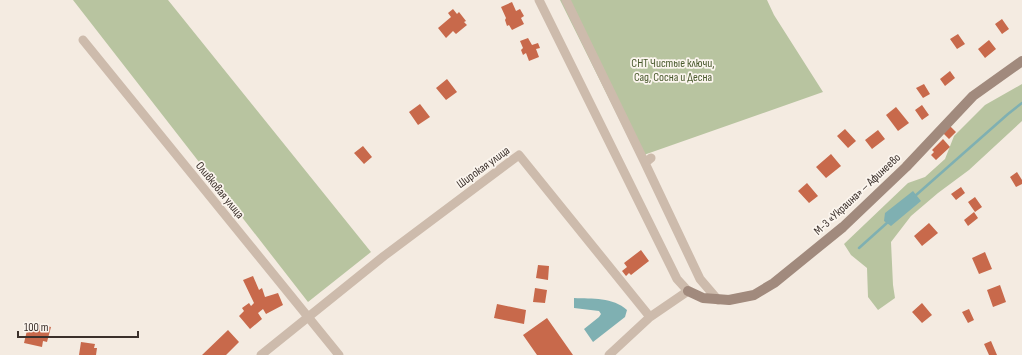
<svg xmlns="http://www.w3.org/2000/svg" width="1022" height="355" viewBox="0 0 1022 355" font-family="'Sofia Sans Condensed',sans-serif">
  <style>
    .green { fill: #b8c4a0 }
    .water { fill: #7fb0b2 }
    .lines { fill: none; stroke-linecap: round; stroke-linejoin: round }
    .stream { stroke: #7fb0b2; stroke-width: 2.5 }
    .building { fill: #c8694b }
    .street { stroke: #cdbbac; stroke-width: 9 }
    .secondary { stroke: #a18a7d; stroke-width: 10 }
    .labels { text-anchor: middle; stroke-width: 3.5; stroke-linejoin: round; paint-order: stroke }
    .park-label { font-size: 12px; fill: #4a5a2e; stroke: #fbf5ee }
    .street-label { font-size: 12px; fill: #3b302b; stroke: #fbf5ee }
  </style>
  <rect width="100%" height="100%" fill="#f4ebe1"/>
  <path class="green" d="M 73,0 L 168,0 L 371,252 L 308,302 Z
    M 560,0 L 767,0 L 774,15 L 823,92 L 638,157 Z
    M 1022,84 L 1022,121 L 969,170 L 938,193 L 911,216 L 891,242 L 893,285 L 895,298 L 878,310 L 868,297 L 867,268 L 851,255 L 844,244 L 908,183 L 925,177 L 945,159 L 954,136 L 985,105 Z"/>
  <path class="water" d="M 913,191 L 921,201 L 891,226 L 884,221 L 885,213 Z
    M 574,298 C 592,299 613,297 627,310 L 625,317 L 593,342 L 584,329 L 599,317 L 601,314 L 599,311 L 574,308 Z"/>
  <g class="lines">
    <path class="stream" d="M 915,196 L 1008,114 L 1022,103
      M 859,248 L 888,222"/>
  </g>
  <path class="building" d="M 512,2 L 516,11 L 520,9 L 524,16 L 521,18 L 524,24 L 512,30 L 509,25 L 507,26 L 505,20 L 506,18 L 501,7 Z
    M 453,9 L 457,14 L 459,12 L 466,21 L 464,22 L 467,25 L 456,34 L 453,31 L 446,38 L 438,28 L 451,17 L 448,13 Z
    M 1002,19 L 1009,29 L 1002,34 L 995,24 Z
    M 958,34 L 965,44 L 957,49 L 950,39 Z
    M 528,38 L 532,45 L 538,43 L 540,48 L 536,49 L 539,57 L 529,61 L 526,53 L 523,55 L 521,50 L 523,48 L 520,41 Z
    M 989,40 L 996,49 L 985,58 L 978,49 Z
    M 950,71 L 955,78 L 945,86 L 940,79 Z
    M 447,79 L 457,92 L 446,100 L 436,88 Z
    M 924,84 L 930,94 L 923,98 L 916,88 Z
    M 420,104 L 430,117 L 418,125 L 409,112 Z
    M 922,105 L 929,115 L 922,120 L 915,110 Z
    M 896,107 L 909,123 L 898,131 L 886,115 Z
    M 949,125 L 956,132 L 949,139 L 942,132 Z
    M 845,129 L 856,141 L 848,148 L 837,136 Z
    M 878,130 L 885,139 L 872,149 L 865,140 Z
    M 943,139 L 950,147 L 936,160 L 931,155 L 934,152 L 932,150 Z
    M 363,146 L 372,157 L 364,164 L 354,153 Z
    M 831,154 L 841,166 L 826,178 L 816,167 Z
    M 1017,172 L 1022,180 L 1022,184 L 1016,187 L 1010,177 Z
    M 807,183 L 818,196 L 809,203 L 798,191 Z
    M 961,187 L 965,193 L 956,200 L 951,194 Z
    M 975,197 L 982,207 L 975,212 L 968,202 Z
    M 974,212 L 978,218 L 968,226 L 964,220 Z
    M 929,223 L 938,233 L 922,246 L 914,236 Z
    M 641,250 L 649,261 L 631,275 L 629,273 L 626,276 L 622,271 L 627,267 L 624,263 Z
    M 985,252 L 992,269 L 979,274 L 972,258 Z
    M 538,265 L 549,266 L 548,280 L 536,278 Z
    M 253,276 L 259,290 L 262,288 L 265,297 L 278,293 L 283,305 L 266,314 L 263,309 L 258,313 L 262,319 L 250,329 L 239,316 L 244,311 L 242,308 L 249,303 L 251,306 L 254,303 L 243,280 Z
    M 1000,285 L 1006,302 L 993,307 L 987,290 Z
    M 535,288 L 547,290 L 545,303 L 533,302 Z
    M 922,303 L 932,315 L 922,323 L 912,312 Z
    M 497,304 L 526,310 L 524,324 L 494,318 Z
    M 969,309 L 974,320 L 968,323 L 962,312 Z
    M 547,318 L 573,355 L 537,355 L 523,335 Z
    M 29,322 L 51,327 L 47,342 L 43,341 L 42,347 L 24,343 Z
    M 228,330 L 239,342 L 226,355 L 202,355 Z
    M 991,341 L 997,355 L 989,355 L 984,344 Z
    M 81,342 L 95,344 L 94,348 L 97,348 L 96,355 L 79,355 Z"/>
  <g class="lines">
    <path class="street" d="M 566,0 L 645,163
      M 83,40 L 339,355
      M 651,158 L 645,163 L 700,279 L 718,300
      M 261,355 L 384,256 L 519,155 L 650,317 L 688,291 L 677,279 L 539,0
      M 609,355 L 650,317"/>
    <path class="secondary" d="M 688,291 L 703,298 L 729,300 L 754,295 L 774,283 L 843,227 L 906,167 L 973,96 L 1022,61"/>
  </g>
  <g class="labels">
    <g class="park-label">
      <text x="673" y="67">СНТ Чистые ключи,<tspan x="673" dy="14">Сад, Сосна и Десна</tspan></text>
    </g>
    <g class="street-label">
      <text transform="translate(483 167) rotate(-36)" y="4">Широкая улица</text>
      <text transform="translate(220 190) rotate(51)" y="4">Оливковая улица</text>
      <text transform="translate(857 194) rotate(-43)" y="4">М-3 «Украина» – Афинеево</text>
    </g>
  </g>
  <path d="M18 331v6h120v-6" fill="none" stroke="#3b302b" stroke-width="2"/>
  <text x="24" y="331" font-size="12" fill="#3b302b" stroke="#fbf5ee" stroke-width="3" paint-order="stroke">100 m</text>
</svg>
